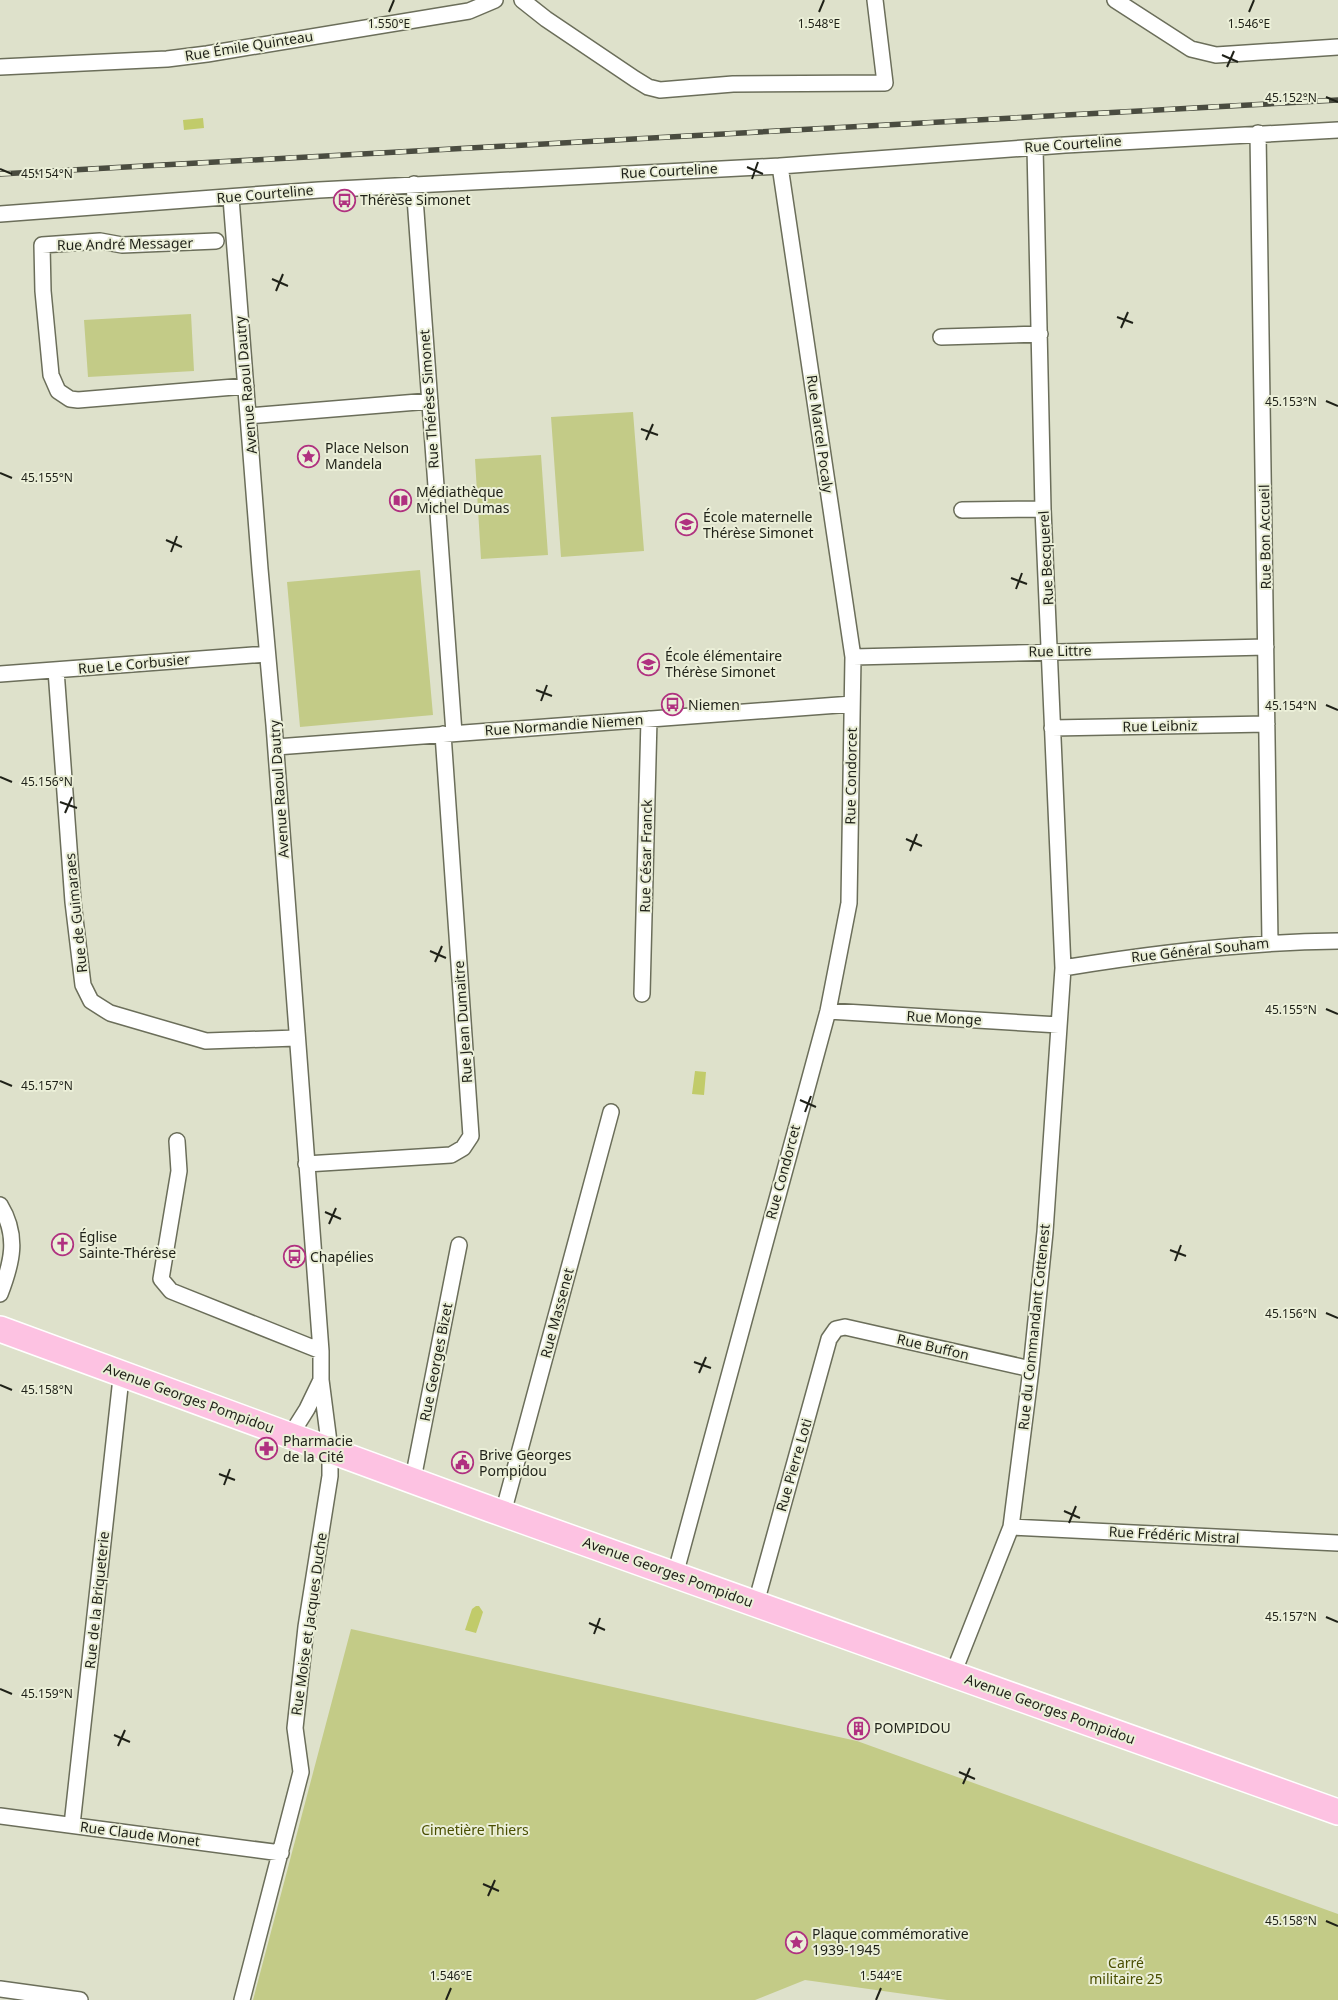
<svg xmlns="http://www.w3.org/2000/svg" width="1338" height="2000" viewBox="0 0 1338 2000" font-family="'Noto Sans',sans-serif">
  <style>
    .green { fill: #c3cb87 }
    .water { fill: #c1cb6a }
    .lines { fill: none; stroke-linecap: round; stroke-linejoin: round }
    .street-casing { stroke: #6b6e5a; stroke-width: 18 }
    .primary-casing { stroke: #fff; stroke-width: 28 }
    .street { stroke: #fff; stroke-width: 15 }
    .primary { stroke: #fdc2e2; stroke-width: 25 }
    .rail-casing { stroke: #4a4c40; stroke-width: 5.5 }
    .rail { stroke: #ebefd8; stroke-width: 4; stroke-dasharray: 11; stroke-linecap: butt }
    .ticks { fill: none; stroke: #1f2118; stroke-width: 2 }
    .labels { text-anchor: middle; stroke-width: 4; stroke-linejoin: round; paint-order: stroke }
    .street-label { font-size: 14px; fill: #1f2118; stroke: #ebefd8 }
    .poi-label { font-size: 14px; fill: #1f2118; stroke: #ebefd8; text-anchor: start }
    .park-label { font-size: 14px; fill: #494e00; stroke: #ebefd8 }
    .ticks-label { font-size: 12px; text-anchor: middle; fill: #1f2118; stroke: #ebefd8; stroke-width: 4; stroke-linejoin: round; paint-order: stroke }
  </style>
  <rect width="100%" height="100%" fill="#dee1cb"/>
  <path class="green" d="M 191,314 L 194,371 L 88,377 L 84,320 Z
    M 633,412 L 644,551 L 561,557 L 551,417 Z
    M 541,455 L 548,555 L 481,559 L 475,459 Z
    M 420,570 L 433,715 L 300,727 L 287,582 Z
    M 351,1629 L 857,1741 L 1338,1914 L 1338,2000 L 947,2000 L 805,1980 L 755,2000 L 253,2000 Z"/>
  <path class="water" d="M 203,118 L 204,128 L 184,130 L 183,120 Z
    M 695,1071 L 706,1072 L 704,1095 L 692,1094 Z
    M 476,1606 L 479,1606 L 483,1612 L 476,1633 L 465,1630 L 472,1609 Z"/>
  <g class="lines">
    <defs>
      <path id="street" d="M 522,0 L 546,19 L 635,79 L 648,87 L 660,90 L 733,84 L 885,83 L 875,0
        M 1115,0 L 1191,49 L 1216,55 L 1338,47
        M 0,67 L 167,59 L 207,54 L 469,11 L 495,0
        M 1258,133 L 1270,942
        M 414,184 L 454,733
        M 231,198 L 260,569 L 274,725 L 321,1351 L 321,1380 L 330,1450 L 330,1476 L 306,1627 L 295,1728 L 301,1772 L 242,2000
        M 0,214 L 319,190 L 780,166 L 1065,145 L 1338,130
        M 216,241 L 122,245 L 100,241 L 42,245 L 43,291 L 51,375 L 58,391 L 70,399 L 78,400 L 246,386
        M 941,337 L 1040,334
        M 249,416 L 430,401
        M 962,510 L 1043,509
        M 853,657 L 1266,647
        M 56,670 L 73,902 L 83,985 L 91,1001 L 110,1013 L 206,1041 L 296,1038
        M 0,674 L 267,654
        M 1052,728 L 1267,724
        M 276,747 L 852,704
        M 1063,968 C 1154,953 1245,942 1338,941
        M 642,994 L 649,719
        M 828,1011 L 1059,1025
        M 177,1141 L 179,1171 L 161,1279 L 171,1291 L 321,1351
        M 306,1164 L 451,1155 L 463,1148 L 471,1136 L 443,734
        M 0,1205 C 19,1236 12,1263 0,1294
        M 290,1436 L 307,1409 L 321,1380
        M 413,1479 L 459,1245
        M 503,1513 L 611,1112
        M 1011,1527 L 1338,1543
        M 675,1575 L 828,1011 L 849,903 L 853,657 L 780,166
        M 756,1603 L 829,1339 L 836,1329 L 845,1327 L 1031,1369
        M 953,1674 L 1011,1527 L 1031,1369 L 1045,1232 L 1063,968 L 1043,509 L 1035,147
        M 0,1816 L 281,1853
        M 72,1825 L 120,1387 L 124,1375
        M 0,1989 L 80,2000"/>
      <path id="primary" d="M 0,1329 L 490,1509 L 1338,1812"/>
    </defs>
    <use href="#street" class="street-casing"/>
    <use href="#primary" class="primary-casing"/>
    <use href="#street" class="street"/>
    <use href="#primary" class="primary"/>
    <defs>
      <path id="rail" d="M 0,174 L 1338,100"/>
    </defs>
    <use href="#rail" class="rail-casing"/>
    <use href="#rail" class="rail"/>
  </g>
  <path class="ticks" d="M 389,12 L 394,0M 819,12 L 824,0M 1249,12 L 1254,0M 1222,55 L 1238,62M 1227,67 L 1234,51M 1326,97 L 1338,102M 747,167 L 763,174M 0,169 L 12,174M 752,179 L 758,162M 272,279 L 288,286M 276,291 L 283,274M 1117,317 L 1133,323M 1121,328 L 1128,312M 1326,401 L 1338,406M 641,429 L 658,435M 646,440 L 653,424M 0,473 L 12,478M 166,540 L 182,547M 171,552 L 177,536M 1011,578 L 1027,584M 1016,589 L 1022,573M 536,690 L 552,696M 541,701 L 547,685M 1326,705 L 1338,710M 0,777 L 12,782M 60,802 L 77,808M 65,813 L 72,797M 906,839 L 922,846M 910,851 L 917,834M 430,951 L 446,958M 435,962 L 442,946M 1326,1009 L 1338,1014M 0,1081 L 12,1086M 800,1100 L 816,1107M 805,1112 L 811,1096M 325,1212 L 341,1219M 329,1224 L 336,1208M 1170,1250 L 1186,1256M 1175,1261 L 1181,1245M 1326,1313 L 1338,1318M 694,1362 L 711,1368M 699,1373 L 706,1357M 0,1385 L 12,1390M 219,1474 L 235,1480M 224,1485 L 230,1469M 1064,1511 L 1080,1518M 1069,1523 L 1076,1506M 1326,1617 L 1338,1622M 589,1623 L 605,1630M 594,1634 L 600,1618M 0,1689 L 12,1694M 114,1735 L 130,1742M 118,1746 L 125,1730M 959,1772 L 975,1779M 963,1784 L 970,1768M 483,1884 L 499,1891M 488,1896 L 495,1880M 1326,1921 L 1338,1926M 446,2000 L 451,1988M 876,2000 L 881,1988"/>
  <defs>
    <symbol id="bus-ring" viewBox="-11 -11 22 22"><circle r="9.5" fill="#ebefd8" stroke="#b03180" stroke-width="1.5"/><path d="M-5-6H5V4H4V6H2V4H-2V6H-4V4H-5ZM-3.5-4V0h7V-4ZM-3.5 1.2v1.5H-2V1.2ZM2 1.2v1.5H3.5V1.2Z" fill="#b03180"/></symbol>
    <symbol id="sight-ring" viewBox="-11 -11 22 22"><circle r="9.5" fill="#ebefd8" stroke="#b03180" stroke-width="1.5"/><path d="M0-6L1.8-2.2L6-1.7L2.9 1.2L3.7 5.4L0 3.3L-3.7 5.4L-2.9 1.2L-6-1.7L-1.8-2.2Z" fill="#b03180"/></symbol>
    <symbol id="library-ring" viewBox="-11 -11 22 22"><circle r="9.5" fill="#ebefd8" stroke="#b03180" stroke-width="1.5"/><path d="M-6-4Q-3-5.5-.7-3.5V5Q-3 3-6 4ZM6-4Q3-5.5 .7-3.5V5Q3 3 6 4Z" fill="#b03180"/></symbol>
    <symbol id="school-ring" viewBox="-11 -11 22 22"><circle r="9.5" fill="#ebefd8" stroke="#b03180" stroke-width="1.5"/><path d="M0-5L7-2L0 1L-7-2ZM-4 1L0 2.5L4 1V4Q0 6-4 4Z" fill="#b03180"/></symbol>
    <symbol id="church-ring" viewBox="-11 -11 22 22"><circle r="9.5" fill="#ebefd8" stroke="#b03180" stroke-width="1.5"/><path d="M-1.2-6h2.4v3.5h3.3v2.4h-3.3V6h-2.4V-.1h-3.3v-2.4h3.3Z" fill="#b03180"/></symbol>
    <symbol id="pharmacy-ring" viewBox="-11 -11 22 22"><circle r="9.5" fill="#ebefd8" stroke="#b03180" stroke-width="1.5"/><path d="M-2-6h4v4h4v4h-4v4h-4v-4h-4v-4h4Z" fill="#b03180"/></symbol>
    <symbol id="civic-ring" viewBox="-11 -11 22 22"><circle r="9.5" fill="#ebefd8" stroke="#b03180" stroke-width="1.5"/><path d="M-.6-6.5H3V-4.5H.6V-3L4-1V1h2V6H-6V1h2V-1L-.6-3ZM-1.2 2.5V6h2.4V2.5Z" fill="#b03180"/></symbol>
    <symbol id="building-ring" viewBox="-11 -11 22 22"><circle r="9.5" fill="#ebefd8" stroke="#b03180" stroke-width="1.5"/><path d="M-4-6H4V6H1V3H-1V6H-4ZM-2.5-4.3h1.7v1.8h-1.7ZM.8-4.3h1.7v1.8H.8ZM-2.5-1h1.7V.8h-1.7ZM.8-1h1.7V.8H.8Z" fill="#b03180"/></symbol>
  </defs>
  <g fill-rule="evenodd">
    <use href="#bus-ring" x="332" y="188" width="25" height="25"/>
    <use href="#sight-ring" x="296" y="444" width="25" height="25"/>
    <use href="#library-ring" x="388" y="488" width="25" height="25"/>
    <use href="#school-ring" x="674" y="512" width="25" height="25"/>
    <use href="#school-ring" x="636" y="652" width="25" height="25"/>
    <use href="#bus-ring" x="660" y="692" width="25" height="25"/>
    <use href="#church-ring" x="50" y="1232" width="25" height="25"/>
    <use href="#bus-ring" x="282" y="1244" width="25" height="25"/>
    <use href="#pharmacy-ring" x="254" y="1436" width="25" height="25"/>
    <use href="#civic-ring" x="450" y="1450" width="25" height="25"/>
    <use href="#building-ring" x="846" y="1716" width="25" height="25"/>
    <use href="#sight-ring" x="784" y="1930" width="25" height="25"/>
  </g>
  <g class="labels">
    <g class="street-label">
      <text transform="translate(249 46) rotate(-9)" y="5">Rue Émile Quinteau</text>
      <text transform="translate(1073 144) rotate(-4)" y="5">Rue Courteline</text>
      <text transform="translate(669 171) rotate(-3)" y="5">Rue Courteline</text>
      <text transform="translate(265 194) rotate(-5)" y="5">Rue Courteline</text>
      <text transform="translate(125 244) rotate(-1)" y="5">Rue André Messager</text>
      <text transform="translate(246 385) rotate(-95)" y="5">Avenue Raoul Dautry</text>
      <text transform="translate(429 399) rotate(-94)" y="5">Rue Thérèse Simonet</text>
      <text transform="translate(820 434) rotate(82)" y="5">Rue Marcel Pocaly</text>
      <text transform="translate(1265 537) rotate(-91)" y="5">Rue Bon Accueil</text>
      <text transform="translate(1046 558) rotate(-93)" y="5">Rue Becquerel</text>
      <text transform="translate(1060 651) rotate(-1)" y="5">Rue Littre</text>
      <text transform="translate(134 664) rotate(-5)" y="5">Rue Le Corbusier</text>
      <text transform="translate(564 725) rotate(-4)" y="5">Rue Normandie Niemen</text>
      <text transform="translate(1160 726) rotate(-1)" y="5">Rue Leibniz</text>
      <text transform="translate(851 776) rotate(-89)" y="5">Rue Condorcet</text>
      <text transform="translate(279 789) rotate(-94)" y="5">Avenue Raoul Dautry</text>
      <text transform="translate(646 856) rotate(-89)" y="5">Rue César Franck</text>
      <text transform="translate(76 913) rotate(-96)" y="5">Rue de Guimaraes</text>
      <text transform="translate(1200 950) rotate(-6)" y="5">Rue Général Souham</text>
      <text transform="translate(944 1018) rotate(3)" y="5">Rue Monge</text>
      <text transform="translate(463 1022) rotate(-94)" y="5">Rue Jean Dumaitre</text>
      <text transform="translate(783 1172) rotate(-75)" y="5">Rue Condorcet</text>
      <text transform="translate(557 1313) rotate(-75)" y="5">Rue Massenet</text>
      <text transform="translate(1034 1327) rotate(-84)" y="5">Rue du Commandant Cottenest</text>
      <text transform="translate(933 1347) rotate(13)" y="5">Rue Buffon</text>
      <text transform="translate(436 1362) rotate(-79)" y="5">Rue Georges Bizet</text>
      <text transform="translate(189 1398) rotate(20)" y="5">Avenue Georges Pompidou</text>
      <text transform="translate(794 1465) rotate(-74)" y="5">Rue Pierre Loti</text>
      <text transform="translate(1174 1535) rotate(3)" y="5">Rue Frédéric Mistral</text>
      <text transform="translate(668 1572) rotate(20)" y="5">Avenue Georges Pompidou</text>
      <text transform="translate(97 1600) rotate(-84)" y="5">Rue de la Briqueterie</text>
      <text transform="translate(309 1624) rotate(-82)" y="5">Rue Moise et Jacques Duche</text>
      <text transform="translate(1050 1709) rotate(20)" y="5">Avenue Georges Pompidou</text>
      <text transform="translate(140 1834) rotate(7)" y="5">Rue Claude Monet</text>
    </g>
    <g class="poi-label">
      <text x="360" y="205">Thérèse Simonet</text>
      <text x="325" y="453">Place Nelson<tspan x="325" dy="16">Mandela</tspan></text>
      <text x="416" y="497">Médiathèque<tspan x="416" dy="16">Michel Dumas</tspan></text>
      <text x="703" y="522">École maternelle<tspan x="703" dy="16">Thérèse Simonet</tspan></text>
      <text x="665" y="661">École élémentaire<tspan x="665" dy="16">Thérèse Simonet</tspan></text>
      <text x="688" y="710">Niemen</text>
      <text x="79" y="1242">Église<tspan x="79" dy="16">Sainte-Thérèse</tspan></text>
      <text x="310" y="1262">Chapélies</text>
      <text x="283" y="1446">Pharmacie<tspan x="283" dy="16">de la Cité</tspan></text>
      <text x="479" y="1460">Brive Georges<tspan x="479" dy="16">Pompidou</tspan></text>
      <text x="874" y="1733">POMPIDOU</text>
      <text x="812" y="1939">Plaque commémorative<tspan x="812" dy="16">1939-1945</tspan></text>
    </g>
    <g class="park-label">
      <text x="475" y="1835">Cimetière Thiers</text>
      <text x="1126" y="1968">Carré<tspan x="1126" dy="16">militaire 25</tspan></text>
    </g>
  </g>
  <g class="ticks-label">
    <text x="389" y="28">1.550°E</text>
    <text x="819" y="28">1.548°E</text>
    <text x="1249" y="28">1.546°E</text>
    <text x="1291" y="102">45.152°N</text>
    <text x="47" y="178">45.154°N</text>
    <text x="1291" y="406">45.153°N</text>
    <text x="47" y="482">45.155°N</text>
    <text x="1291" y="710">45.154°N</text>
    <text x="47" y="786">45.156°N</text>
    <text x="1291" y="1014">45.155°N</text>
    <text x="47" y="1090">45.157°N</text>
    <text x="1291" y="1318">45.156°N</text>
    <text x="47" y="1394">45.158°N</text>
    <text x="1291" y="1621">45.157°N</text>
    <text x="47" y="1698">45.159°N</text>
    <text x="1291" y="1925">45.158°N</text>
    <text x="451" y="1980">1.546°E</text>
    <text x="881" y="1980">1.544°E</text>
  </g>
</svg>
